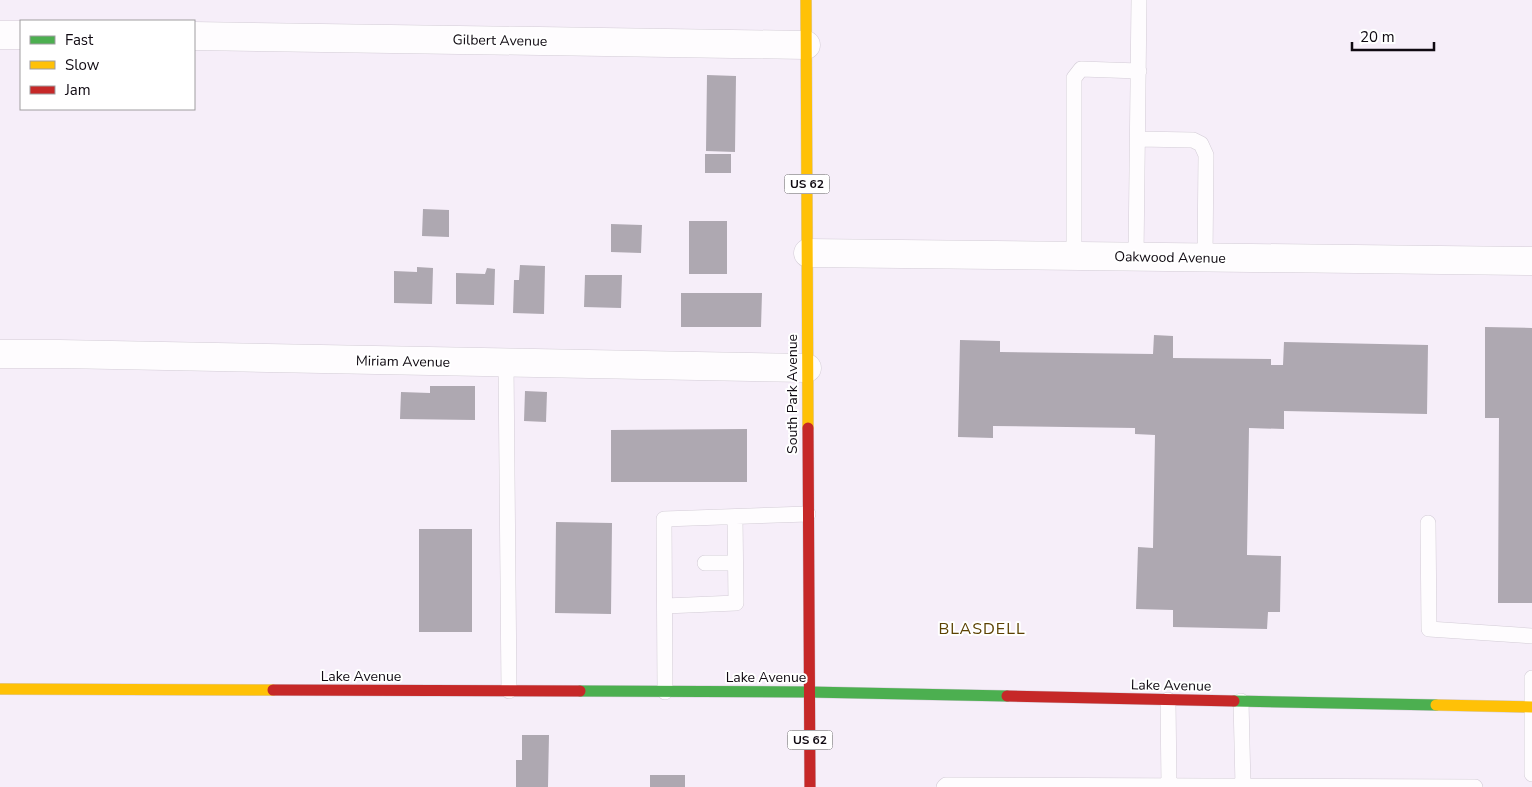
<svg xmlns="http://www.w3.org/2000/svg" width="1532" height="787" viewBox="0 0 1532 787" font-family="'Nunito Sans',sans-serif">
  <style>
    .building { fill: #aea8b1 }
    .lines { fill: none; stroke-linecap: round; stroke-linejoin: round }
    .lane-casing { stroke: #d3ccd6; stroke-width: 16 }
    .street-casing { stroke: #d3ccd6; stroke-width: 29 }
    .fast-casing { stroke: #d3ccd6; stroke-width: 12 }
    .slow-casing { stroke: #d3ccd6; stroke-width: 12 }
    .jam-casing { stroke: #d3ccd6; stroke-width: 12 }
    .lane { stroke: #fefcfe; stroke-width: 15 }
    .street { stroke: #fefcfe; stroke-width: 28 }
    .fast { stroke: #4caf50; stroke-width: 11 }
    .slow { stroke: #ffc107; stroke-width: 11 }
    .jam { stroke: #c62828; stroke-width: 11 }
    .labels { text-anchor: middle; stroke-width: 4; stroke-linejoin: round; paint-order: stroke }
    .shield { fill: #fff; stroke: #575358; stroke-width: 1 }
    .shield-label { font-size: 12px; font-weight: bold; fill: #0f0911 }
    .street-label { font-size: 14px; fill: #0f0911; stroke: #fff }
    .quarter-label { font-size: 16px; letter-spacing: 1px; fill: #5c4203; stroke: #fff }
  </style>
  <rect width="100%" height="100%" fill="#f6eef9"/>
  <path class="building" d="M 707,75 L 736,76 L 735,152 L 706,151 Z
    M 705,154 L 731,154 L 731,173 L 705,173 Z
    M 423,209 L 449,210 L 449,237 L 422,236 Z
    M 689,221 L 727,221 L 727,274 L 689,274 Z
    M 611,224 L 642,225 L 641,253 L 611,252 Z
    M 520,265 L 545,266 L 544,314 L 513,313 L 514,280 L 519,280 Z
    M 417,267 L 433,268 L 432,304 L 394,303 L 394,271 L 417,272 Z
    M 487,268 L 495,269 L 494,305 L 456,304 L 456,273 L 485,274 Z
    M 585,275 L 622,275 L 621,308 L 584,307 Z
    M 681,293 L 762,293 L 761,327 L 681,327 Z
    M 1485,327 L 1532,328 L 1532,603 L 1498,603 L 1499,418 L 1485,418 Z
    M 1154,335 L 1173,336 L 1173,358 L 1271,359 L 1271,365 L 1283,365 L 1284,342 L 1428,345 L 1427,414 L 1284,411 L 1284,429 L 1249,428 L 1247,555 L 1281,556 L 1280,612 L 1268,612 L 1267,629 L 1173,627 L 1173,610 L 1136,609 L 1138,547 L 1153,548 L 1155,435 L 1135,434 L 1135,428 L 993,426 L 993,438 L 958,437 L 960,340 L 1000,341 L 1000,352 L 1153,354 Z
    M 430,386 L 475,386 L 475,420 L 400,419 L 401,392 L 430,393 Z
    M 525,391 L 547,392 L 546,422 L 524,421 Z
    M 747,429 L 747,482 L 611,482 L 611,430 Z
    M 556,522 L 612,523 L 611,614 L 555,613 Z
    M 419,529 L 472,529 L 472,632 L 419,632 Z
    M 522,735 L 549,735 L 548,787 L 516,787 L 516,760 L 522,760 Z
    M 650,775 L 685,775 L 685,787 L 650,787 Z"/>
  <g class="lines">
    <defs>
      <path id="lane" d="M 1138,139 L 1193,140 L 1201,144 L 1206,155 L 1205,258
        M 1074,256 L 1074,78 L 1081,69 L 1139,71
        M 1136,257 L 1139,0
        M 506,363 L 509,691
        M 1428,523 L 1429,629 L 1532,636
        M 705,563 L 735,563
        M 665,606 L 736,603 L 735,517
        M 1532,678 L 1532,774
        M 665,692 L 664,519 L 808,514
        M 1168,700 L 1169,786
        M 1241,701 L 1243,786
        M 944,787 L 946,785 L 1475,787"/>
      <path id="street" d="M 0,35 L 21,35
        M 194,36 L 806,45
        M 808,253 L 1532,261
        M 0,354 L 60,354 L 807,368"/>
      <path id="fast" d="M 580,691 L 809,692 L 1007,696
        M 1234,701 L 1436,705"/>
      <path id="slow" d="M 806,0 L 808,428
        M 0,689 L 273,690
        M 1436,705 L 1532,707"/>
      <path id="jam" d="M 808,428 L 810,787
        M 273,690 L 580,691
        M 1007,696 L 1234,701"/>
    </defs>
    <use href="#lane" class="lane-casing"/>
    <use href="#street" class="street-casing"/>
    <use href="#fast" class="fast-casing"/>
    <use href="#slow" class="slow-casing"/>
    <use href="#jam" class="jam-casing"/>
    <use href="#lane" class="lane"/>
    <use href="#street" class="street"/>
    <use href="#fast" class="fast"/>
    <use href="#slow" class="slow"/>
    <use href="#jam" class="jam"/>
  </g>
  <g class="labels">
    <g class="shield">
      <rect x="784.5" y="174.5" width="45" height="19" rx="4"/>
      <rect x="787.5" y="730.5" width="45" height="19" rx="4"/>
    </g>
    <g class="shield-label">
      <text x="807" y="188">US 62</text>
      <text x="810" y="744">US 62</text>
    </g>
    <g class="street-label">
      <text transform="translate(500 40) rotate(1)" y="5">Gilbert Avenue</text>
      <text transform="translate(1170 257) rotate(1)" y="5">Oakwood Avenue</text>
      <text transform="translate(403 361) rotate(1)" y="5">Miriam Avenue</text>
      <text transform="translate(792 394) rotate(-90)" y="5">South Park Avenue</text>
      <text x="361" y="681">Lake Avenue</text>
      <text x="766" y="682">Lake Avenue</text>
      <text transform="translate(1171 685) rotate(1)" y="5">Lake Avenue</text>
    </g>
    <g class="quarter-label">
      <text x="982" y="634">BLASDELL</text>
    </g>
  </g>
  <rect x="20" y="20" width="175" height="90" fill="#ffffff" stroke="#9f9da0"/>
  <rect x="30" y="36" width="25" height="8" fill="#4caf50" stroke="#9f9da0"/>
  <text x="65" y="45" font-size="15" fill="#0f0911">Fast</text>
  <rect x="30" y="61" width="25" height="8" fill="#ffc107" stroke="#9f9da0"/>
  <text x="65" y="70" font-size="15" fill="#0f0911">Slow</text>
  <rect x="30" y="86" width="25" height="8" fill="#c62828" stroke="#9f9da0"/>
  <text x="65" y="95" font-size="15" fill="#0f0911">Jam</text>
  <path d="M1352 42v8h82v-8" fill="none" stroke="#0f0911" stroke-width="2.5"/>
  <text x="1360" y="42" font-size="15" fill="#0f0911" stroke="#ffffff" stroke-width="4" paint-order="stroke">20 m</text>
</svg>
